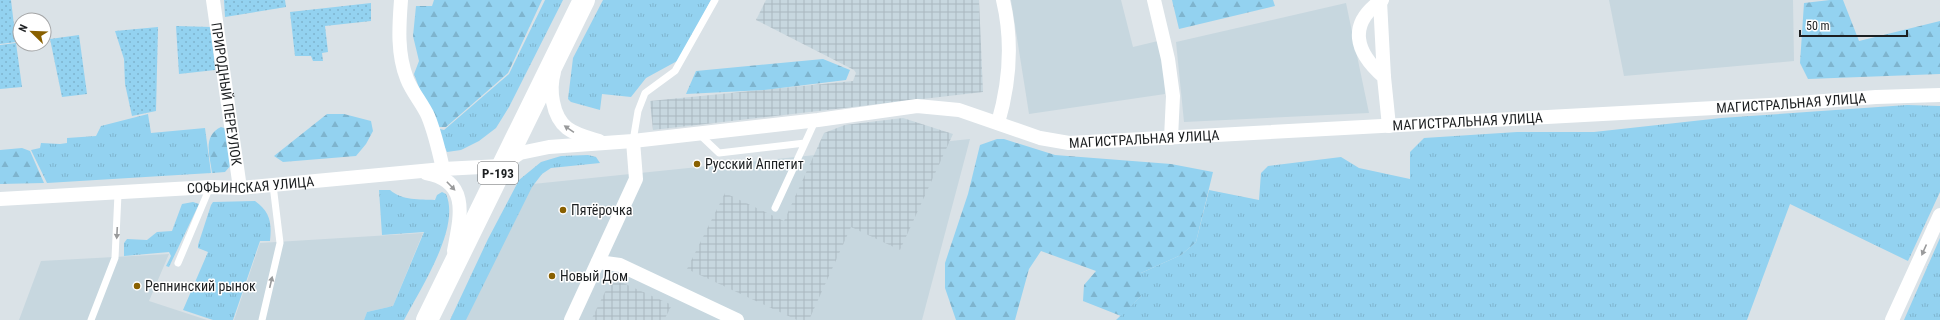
<svg xmlns="http://www.w3.org/2000/svg" width="1940" height="320" viewBox="0 0 1940 320" font-family="'Roboto Condensed',sans-serif">
  <style>
    .built { fill: #c7d7df }
    .industrial { fill: url(#industrial-grid) }
    .grass { fill: url(#grass-tufts) }
    .forest { fill: url(#forest-firs) }
    .garden { fill: url(#garden-dots) }
    .lines { fill: none; stroke-linecap: round; stroke-linejoin: round }
    .lane { stroke: #fff; stroke-width: 7 }
    .street { stroke: #fff; stroke-width: 14 }
    .highway { stroke: #fff; stroke-width: 22 }
    .oneway { fill: #999a9b }
    .poi-dot { fill: #896000; stroke: #fff; stroke-width: 1.5 }
    .labels { text-anchor: middle; stroke-width: 3; stroke-linejoin: round; paint-order: stroke }
    .shield { fill: #fff; stroke: #606264; stroke-width: 1 }
    .shield-label { font-size: 13px; font-weight: bold; fill: #1c1f21 }
    .street-label { font-size: 14px; fill: #1c1f21; stroke: #fff }
    .poi-label { font-size: 14px; fill: #1c1f21; stroke: #fff; text-anchor: start }
  </style>
  <defs>
    <pattern id="industrial-grid" width="8" height="8" patternUnits="userSpaceOnUse"><rect width="8" height="8" fill="#c7d7df"/><path d="M0 4h8M4 0v8" fill="none" stroke="#aab8bf"/></pattern>
    <pattern id="grass-tufts" width="24" height="20" patternUnits="userSpaceOnUse"><rect width="24" height="20" fill="#93d2f0"/><path d="M3 7l-1-3M5 7V3M7 7l1-3M15 17l-1-3M17 17v-4M19 17l1-3" fill="none" stroke="#7eb4ce"/></pattern>
    <pattern id="forest-firs" width="22" height="20" patternUnits="userSpaceOnUse"><rect width="22" height="20" fill="#93d2f0"/><path d="M5 1l3.5 6h-7zM16 11l3.5 6h-7z" fill="#7eb4ce"/></pattern>
    <pattern id="garden-dots" width="8" height="8" patternUnits="userSpaceOnUse"><rect width="8" height="8" fill="#93d2f0"/><path d="M2 2h.1M6 6h.1" fill="none" stroke="#7eb4ce" stroke-width="1.8" stroke-linecap="round"/></pattern>
  </defs>
  <rect width="100%" height="100%" fill="#dae2e7"/>
  <path class="built" d="M 1011,0 L 1121,0 L 1133,47 L 1158,41 L 1163,56 L 1165,94 L 1029,114 Z
    M 1609,0 L 1793,0 L 1794,61 L 1624,76 Z
    M 1346,3 L 1369,113 L 1184,122 L 1176,42 Z
    M 970,139 L 922,320 L 453,320 L 533,184 Z
    M 423,233 L 393,306 L 367,312 L 364,320 L 234,320 L 260,243 Z
    M 169,254 L 149,301 L 207,320 L 19,320 L 41,261 Z"/>
  <path class="industrial" d="M 766,0 L 979,0 L 983,92 L 653,130 L 650,101 L 853,81 L 856,73 L 854,70 L 756,20 Z
    M 903,118 L 953,134 L 900,250 L 851,227 L 809,320 L 797,320 L 687,269 L 725,193 L 784,221 L 824,133 L 845,125 Z
    M 612,278 L 672,305 L 664,320 L 591,320 Z"/>
  <path class="grass" d="M 545,0 L 563,0 L 509,107 L 496,128 L 479,141 L 461,150 L 447,152 L 436,128 L 444,130 L 509,74 Z
    M 603,0 L 711,0 L 679,60 L 646,78 L 631,97 L 602,94 L 600,110 L 571,102 L 568,99 L 573,58 Z
    M 1907,105 L 1940,106 L 1940,192 L 1908,261 L 1790,204 L 1747,320 L 1116,320 L 1141,296 L 1141,273 L 1181,255 L 1196,242 L 1209,190 L 1259,200 L 1261,173 L 1268,166 L 1341,157 L 1359,168 L 1410,179 L 1410,152 L 1424,138 L 1517,132 L 1594,132 L 1721,118 Z
    M 148,114 L 151,133 L 205,128 L 211,173 L 47,183 L 31,150 L 40,148 L 41,143 L 60,144 L 67,143 L 67,138 L 96,136 L 101,126 Z
    M 588,155 L 596,157 L 600,163 L 551,168 L 542,174 L 532,187 L 466,320 L 450,320 L 488,239 L 519,180 L 541,162 L 561,156 Z
    M 379,190 L 390,190 C 403,201 419,199 435,200 L 437,195 L 442,192 L 446,194 C 461,228 420,289 404,320 L 364,320 L 367,312 L 393,306 L 424,232 L 382,235 Z
    M 255,201 C 270,212 272,222 270,241 L 260,241 L 233,320 L 213,320 L 183,310 L 208,252 L 198,248 L 198,245 L 211,205 L 213,202 Z
    M 193,202 L 199,204 L 169,267 L 166,266 L 171,256 L 169,252 L 124,256 L 124,243 L 127,239 L 147,240 L 157,232 L 172,231 L 182,204 Z
    M 1940,238 L 1940,320 L 1904,320 Z"/>
  <path class="forest" d="M 434,0 L 542,0 L 508,73 L 446,127 L 439,127 L 424,101 L 414,74 L 419,61 L 413,36 L 416,6 L 432,6 Z
    M 1172,0 L 1273,0 L 1275,6 L 1179,29 Z
    M 1830,0 L 1843,0 L 1859,41 L 1940,21 L 1940,74 L 1808,79 L 1800,63 L 1804,3 Z
    M 823,59 L 850,70 L 846,80 L 764,90 L 686,94 L 696,71 Z
    M 327,114 L 344,114 L 371,121 L 373,131 L 366,144 L 356,156 L 283,162 L 274,156 Z
    M 221,127 L 227,129 L 231,165 L 225,172 L 212,173 C 210,156 202,136 221,127 Z
    M 997,139 L 1004,139 L 1055,155 L 1171,164 L 1213,172 L 1196,242 L 1181,255 L 1141,273 L 1141,296 L 1121,316 L 1083,301 L 1084,285 L 1096,271 L 1041,251 L 1029,269 L 1015,320 L 956,320 L 945,288 L 945,263 L 968,194 L 980,145 Z
    M 22,148 L 30,151 L 44,183 L 0,184 L 0,150 Z"/>
  <path class="garden" d="M 0,0 L 11,0 L 16,42 L 0,44 Z
    M 224,0 L 285,0 L 286,7 L 225,17 Z
    M 371,3 L 371,21 L 325,26 L 328,52 L 322,53 L 323,61 L 313,61 L 311,56 L 295,56 L 290,12 Z
    M 176,26 L 211,27 L 215,70 L 179,74 Z
    M 158,27 L 156,111 L 132,116 L 125,84 L 124,59 L 115,31 Z
    M 79,35 L 87,94 L 62,97 L 50,39 Z
    M 16,43 L 22,87 L 0,89 L 0,45 Z"/>
  <g class="lines">
    <path class="lane" d="M 699,134 L 719,153 L 805,143 L 815,121
      M 633,141 L 638,111 L 645,93 L 675,71 L 715,0
      M 775,208 L 805,143
      M 178,263 L 210,187
      M 91,320 L 115,258 L 118,194
      M 262,320 L 280,243 L 273,185"/>
    <g class="street">
      <path id="s1" d="M 213,0 L 240,188"/>
      <path d="M 401,0 C 399,26 397,54 407,79 C 412,92 422,103 428,116 C 435,133 439,151 443,169"/>
      <path d="M 1154,0 L 1168,59 L 1173,96 L 1171,138"/>
      <path d="M 1382,0 C 1347,24 1355,52 1384,77 L 1389,126"/>
      <path d="M 1380,1 L 1384,77"/>
      <path d="M 554,72 C 549,89 552,116 567,128 C 576,135 589,138 599,141"/>
      <path d="M 998,123 C 1010,82 1013,42 1003,0"/>
      <path d="M 426,173 C 471,181 460,218 454,251"/>
      <path id="s2" d="M 0,199 L 210,187 L 240,188 L 443,169 L 501,166 L 520,153 L 549,147 L 633,141 L 818,120 L 917,106 L 959,110 L 1040,138 L 1069,143 L 1770,105 L 1876,97 L 1940,95"/>
      <path d="M 598,262 L 620,265 L 737,320"/>
      <path d="M 571,320 L 636,179 L 633,141"/>
      <path d="M 1892,320 L 1940,215"/>
    </g>
    <path class="highway" d="M 427,320 L 584,0"/>
  </g>
  <defs><path id="oneway-solid" d="M-6-.8H1V-3.2L6.5 0L1 3.2V.8H-6Z"/></defs>
  <g class="oneway">
    <use href="#oneway-solid" transform="translate(569 129) rotate(-146)"/>
    <use href="#oneway-solid" transform="translate(451 186) rotate(46)"/>
    <use href="#oneway-solid" transform="translate(117 233) rotate(93)"/>
    <use href="#oneway-solid" transform="translate(1924 250) rotate(114)"/>
    <use href="#oneway-solid" transform="translate(271 282) rotate(-77)"/>
  </g>
  <g class="poi-dot">
    <circle cx="697" cy="164" r="4"/>
    <circle cx="563" cy="210" r="4"/>
    <circle cx="552" cy="276" r="4"/>
    <circle cx="137" cy="286" r="4"/>
  </g>
  <g class="labels">
    <rect class="shield" x="478" y="162" width="40" height="22" rx="3"/>
    <g class="shield-label">
      <text x="498" y="178">Р-193</text>
    </g>
    <g class="street-label">
      <text dy="5" stroke="none"><textPath href="#s1" startOffset="95">ПРИРОДНЫЙ ПЕРЕУЛОК</textPath></text>
      <text dy="5" stroke="none"><textPath href="#s2" startOffset="1806">МАГИСТРАЛЬНАЯ УЛИЦА</textPath></text>
      <text dy="5" stroke="none"><textPath href="#s2" startOffset="1482">МАГИСТРАЛЬНАЯ УЛИЦА</textPath></text>
      <text dy="5" stroke="none"><textPath href="#s2" startOffset="1158">МАГИСТРАЛЬНАЯ УЛИЦА</textPath></text>
      <text dy="5" stroke="none"><textPath href="#s2" startOffset="251">СОФЬИНСКАЯ УЛИЦА</textPath></text>
    </g>
    <g class="poi-label">
      <text x="705" y="169">Русский Аппетит</text>
      <text x="571" y="215">Пятёрочка</text>
      <text x="560" y="281">Новый Дом</text>
      <text x="145" y="291">Репнинский рынок</text>
    </g>
  </g>
  <g transform="translate(32 32) rotate(293)"><circle r="19" fill="#ffffff" stroke="#a4a5a6"/>
  <path d="M0-3L7 15L0 10L-7 15Z" fill="#896000"/>
  <text y="-6" font-size="11" font-weight="bold" text-anchor="middle" fill="#1c1f21">N</text>
  </g>
  <path d="M1800 30v6h107v-6" fill="none" stroke="#1c1f21" stroke-width="2"/>
  <text x="1806" y="30" font-size="12" fill="#1c1f21" stroke="#ffffff" stroke-width="3" paint-order="stroke">50 m</text>
</svg>
